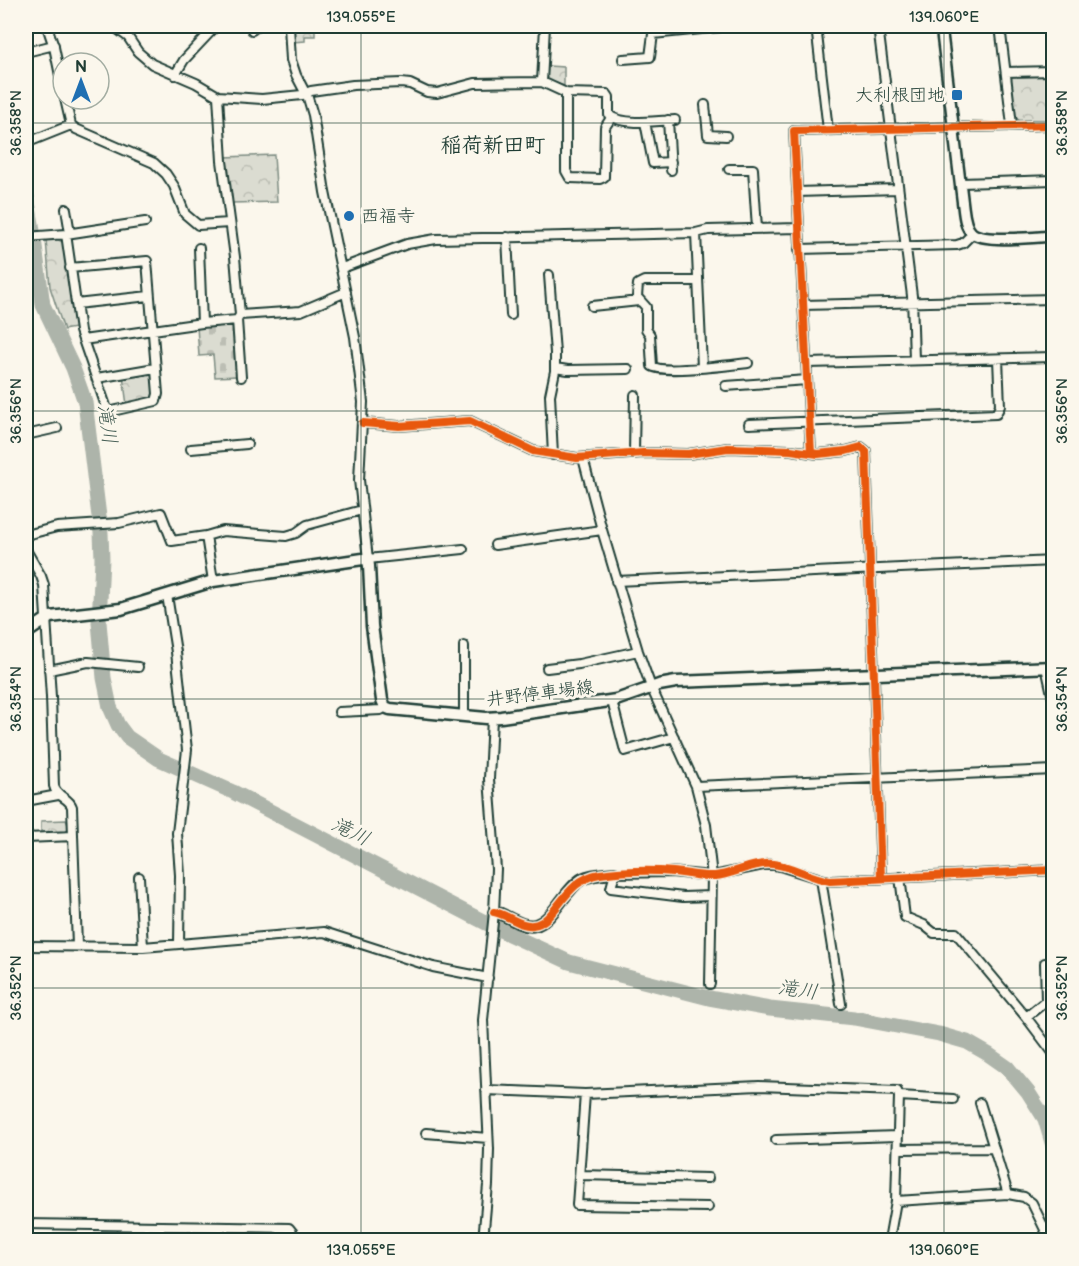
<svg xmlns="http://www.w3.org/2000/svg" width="1079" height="1266" viewBox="0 0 1079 1266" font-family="'Balsamiq Sans','Klee One',sans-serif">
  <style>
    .forest { fill: url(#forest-crowns); stroke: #7d8c82; stroke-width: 1.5 }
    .cemetery { fill: url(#cemetery-stones); stroke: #7d8c82; stroke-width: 1.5 }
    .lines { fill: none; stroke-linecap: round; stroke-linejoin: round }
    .river { stroke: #adb4aa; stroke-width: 15 }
    .minor-casing { stroke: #1f3d34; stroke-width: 12 }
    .tertiary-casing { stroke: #1f3d34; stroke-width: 14 }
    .secondary-casing { stroke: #1f3d34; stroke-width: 15 }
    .minor { stroke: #fbf7ec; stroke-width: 8 }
    .tertiary { stroke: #fbf7ec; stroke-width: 9 }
    .secondary { stroke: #fbf7ec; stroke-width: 10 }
    .cycleway-casing { stroke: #fbf7ec; stroke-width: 11 }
    .cycleway { stroke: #e8590c; stroke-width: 8 }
    .ticks { fill: none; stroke: #1f3d34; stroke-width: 1.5; stroke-opacity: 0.45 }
    .poi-dot { fill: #1f6fb2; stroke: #fbf7ec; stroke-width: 2 }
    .labels { text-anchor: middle; stroke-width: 6; stroke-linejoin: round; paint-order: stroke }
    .poi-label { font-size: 18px; fill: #1f3d34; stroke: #fbf7ec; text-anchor: end }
    .street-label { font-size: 18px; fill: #1f3d34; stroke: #fbf7ec }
    .water-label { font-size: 20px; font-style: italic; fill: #425b52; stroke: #fbf7ec }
    .quarter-label { font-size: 21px; font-weight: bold; fill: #1f3d34; stroke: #fbf7ec }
    .neatline { fill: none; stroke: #1f3d34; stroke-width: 2 }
    .ticks-label { font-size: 15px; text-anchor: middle; fill: #1f3d34 }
  </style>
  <defs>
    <pattern id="forest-crowns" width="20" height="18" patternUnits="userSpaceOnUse" patternTransform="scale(1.5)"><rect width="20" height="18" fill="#dbdcd1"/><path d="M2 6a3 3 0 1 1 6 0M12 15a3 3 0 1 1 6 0" fill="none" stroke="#bcbeb4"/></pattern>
    <pattern id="cemetery-stones" width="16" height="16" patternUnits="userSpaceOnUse" patternTransform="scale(1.5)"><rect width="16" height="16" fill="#dbdcd1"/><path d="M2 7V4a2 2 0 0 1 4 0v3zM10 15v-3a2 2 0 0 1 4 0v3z" fill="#bcbeb4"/></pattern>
  </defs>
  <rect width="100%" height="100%" fill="#fbf7ec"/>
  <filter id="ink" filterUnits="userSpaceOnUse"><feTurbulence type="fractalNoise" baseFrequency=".0167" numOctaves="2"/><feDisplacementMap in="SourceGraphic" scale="12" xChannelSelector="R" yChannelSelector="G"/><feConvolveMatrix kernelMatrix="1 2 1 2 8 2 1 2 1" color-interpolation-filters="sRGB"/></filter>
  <g filter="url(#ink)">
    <path class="forest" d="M 298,26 L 315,26 L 315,36 L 305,36 L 305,41 L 293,42 L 294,31 Z
      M 548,66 L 564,67 L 564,86 L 550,81 L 547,76 Z
      M 1014,75 L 1053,75 L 1053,120 L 1020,121 L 1015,117 L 1011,78 Z
      M 274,155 L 277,202 L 231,203 L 225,157 Z
      M 56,239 L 63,242 L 75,328 L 64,330 L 50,287 L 46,240 Z
      M 152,372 L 154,375 L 155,395 L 151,400 L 127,405 L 123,376 Z
      M 66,820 L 69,827 L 65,833 L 41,834 L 41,821 Z"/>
    <path class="cemetery" d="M 233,323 L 238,376 L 215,377 L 213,355 L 199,356 L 197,326 Z"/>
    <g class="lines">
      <path class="river" d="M 26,192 L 32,224 L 43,305 L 73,368 L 85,402 L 101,533 L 102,559 L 99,622 L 104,678 L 110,707 L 118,725 L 127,737 L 159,759 L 233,792 L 498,929 L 569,962 L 709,998 L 770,1009 L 854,1018 L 939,1034 L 967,1042 L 988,1054 L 1008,1068 L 1028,1092 L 1045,1119 L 1054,1149"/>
      <defs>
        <path id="minor" d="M 47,26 L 54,47 L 63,90
          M 113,26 L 128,37 L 138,52 L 152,64 L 196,83 L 218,96 L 262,99 L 302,95 L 311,91 L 353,85 L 401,83 L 410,84 L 427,92 L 437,93 L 475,83 L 542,82 L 545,26
          M 289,26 L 291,60 L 296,75 L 308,98 L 313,115 L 325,192 L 355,337 L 363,402 L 359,480 L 368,559 L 463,549
          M 816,26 L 828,130
          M 878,26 L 912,296 L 914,360
          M 1000,26 L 1012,125
          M 252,30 L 257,26
          M 26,52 L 54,45
          M 623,59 L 650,57 L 653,34 L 731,26
          M 1006,72 L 1054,71
          M 175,75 L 184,60 L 216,26
          M 542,82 L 566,93 L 607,94 L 609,97 L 609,115 C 622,126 659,121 675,120
          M 566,93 L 566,171 L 570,178 L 600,179 L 604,177 L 605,127 L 611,118
          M 218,96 L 222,161 L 235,257 L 240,315
          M 65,99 L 71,125 L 76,129 L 154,163 L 166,174 L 174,186 L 185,214 L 198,225 L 229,223
          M 705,105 L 708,135 L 726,136
          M 668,120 L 671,170
          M 645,122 L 653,163 L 671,162
          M 26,143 L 71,125
          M 729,169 L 753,169 L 757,228
          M 961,183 L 1054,180
          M 797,192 L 898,189
          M 66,209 L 70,233
          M 696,233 L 702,367
          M 66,234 L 145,222
          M 26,237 L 66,234 L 80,331 L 108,412 L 156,401 L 158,394 L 147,261 L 70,268
          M 507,237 L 511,315
          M 199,248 L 202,323
          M 799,249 L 957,245 L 963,243 L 973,233
          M 342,268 L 407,244 L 436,239 L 696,233 L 708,230 L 799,228
          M 549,275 L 555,353 L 555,371 L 550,395 L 553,455
          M 698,281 L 644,281 L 638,284 L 637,297 L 646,307 L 646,329 L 650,335 L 652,366 C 662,374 731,365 748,363
          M 76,304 L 149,296
          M 803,305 L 1054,299
          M 592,306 L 639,301
          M 237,320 L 241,377
          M 83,340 L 202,323 L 237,320 L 240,315 L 301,311 L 346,292
          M 807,363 L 1054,357
          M 555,368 L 568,370 L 628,369
          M 97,378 L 155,368
          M 726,386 L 807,380
          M 363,423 L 399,426 L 470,421 L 533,451 L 577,458 L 643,453 L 688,454 L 728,448 L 791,450 L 818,454 L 846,451 L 861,447 L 866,451 L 881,878
          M 749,424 L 996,414 L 1000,406 L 998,359
          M 26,435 L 57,428
          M 191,449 L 247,444
          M 634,453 L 635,395
          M 811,453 L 794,131 L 1054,125
          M 583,458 L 602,530 L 638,651 L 651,687 L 696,786 L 706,825 L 712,876 L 710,984
          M 26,535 L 57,527 L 119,523 L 161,513 L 172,541 L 206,536 L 223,531 L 286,536 L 296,533 L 307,525 L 362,510
          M 206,536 L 213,581
          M 495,545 L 602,530
          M 26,550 L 41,576 L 44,585 L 51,697 L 54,786 C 56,797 69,797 72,807 L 77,946
          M 616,581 L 1054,561
          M 167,595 L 176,652 L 187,750 L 177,833 L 180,875 L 179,943
          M 1046,667 L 1054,703
          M 547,668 L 579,664 L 638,651
          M 49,670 L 88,662 L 138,667
          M 612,701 L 625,751 L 674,737
          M 339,712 L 381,710 L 385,707
          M 464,715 L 464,646
          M 696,786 L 1054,770
          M 26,801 L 58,795
          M 26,838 L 73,836
          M 139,877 L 143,947
          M 900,877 L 905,917 L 924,925 L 934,933 L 956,933 L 1026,1017 L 1054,1054
          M 821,879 L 841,1004
          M 711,896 L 683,897 L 611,888 L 615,873 L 671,872 L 712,876 L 769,864 L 783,867 L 821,879 L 830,881 L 1054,870
          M 26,946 L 143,947 L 324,932 L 433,967 L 488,978
          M 1026,1017 L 1046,1001 L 1045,963 L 1054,963
          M 486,1090 L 585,1094 L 759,1086 L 897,1091 L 899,1096 L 896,1201 L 889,1240
          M 585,1094 L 577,1205 L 708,1207
          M 899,1096 L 953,1099
          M 980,1103 L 1008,1194
          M 426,1133 L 488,1138
          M 776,1140 L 897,1136
          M 898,1149 L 994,1148
          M 580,1175 L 708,1178
          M 896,1201 L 1008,1194 L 1024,1197 L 1032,1203 L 1050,1240
          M 26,1224 L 289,1228 L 293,1233 L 293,1240
          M 195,1240 L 195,1227
          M 483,1240 L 488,1185 L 489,1149 L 483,1020 L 494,912 L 496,869 L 489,779 L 492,718"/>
        <path id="tertiary" d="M 941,26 L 963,206 C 964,215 965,227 972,233 C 985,243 1036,237 1054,236
          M 494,912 C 507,914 522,929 535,925 C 553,921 565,889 582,879 C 592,874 604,874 615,873"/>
        <path id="secondary" d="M 26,633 L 50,617 L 121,609 L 213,581 L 363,559 L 368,559 L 369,566 L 372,626 L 382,700 L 385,707 L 390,709 L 486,718 L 501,717 L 616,700 L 659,685 L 676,682 L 1054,667"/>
      </defs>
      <use href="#minor" class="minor-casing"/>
      <use href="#tertiary" class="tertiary-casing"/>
      <use href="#secondary" class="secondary-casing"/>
      <use href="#minor" class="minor"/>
      <use href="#tertiary" class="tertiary"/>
      <use href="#secondary" class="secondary"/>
      <defs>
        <path id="cycleway" d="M 363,423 L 399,426 L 470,421 L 533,451 L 577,458 L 643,453 L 688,454 L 728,448 L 791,450 L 818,454 L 846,451 L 861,447 L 866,451 L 881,878
          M 811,453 L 794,131 L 1054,125
          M 494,912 C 507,914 520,927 533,925 C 556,923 564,879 600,874 C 623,871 650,870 673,872 C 687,873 701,877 715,876 C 734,874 754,862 773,864 C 793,866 810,878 830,881 L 1054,870"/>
      </defs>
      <use href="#cycleway" class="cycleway-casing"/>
      <use href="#cycleway" class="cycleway"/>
    </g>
  </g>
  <path class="ticks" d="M 361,26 L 361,1240M 944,26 L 944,1240M 26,123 L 1054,123M 26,411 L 1054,411M 26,699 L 1054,699M 26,988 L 1054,988"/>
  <g class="poi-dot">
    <rect x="951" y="89" width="12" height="12" rx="3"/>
    <circle cx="349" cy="216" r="6"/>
  </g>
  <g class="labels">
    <g class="poi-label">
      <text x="945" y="101">大利根団地</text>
      <text x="361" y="222" text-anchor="start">西福寺</text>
    </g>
    <g class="street-label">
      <text transform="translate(540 693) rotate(-7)" y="6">井野停車場線</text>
    </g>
    <g class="water-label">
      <text transform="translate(108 424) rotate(82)" y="7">滝川</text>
      <text transform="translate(351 831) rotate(26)" y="7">滝川</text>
      <text transform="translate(798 989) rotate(8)" y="7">滝川</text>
    </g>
    <g class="quarter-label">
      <text x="493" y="152">稲荷新田町</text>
    </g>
  </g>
  <rect width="1079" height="1266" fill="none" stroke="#fbf7ec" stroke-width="66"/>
  <g transform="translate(81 81)"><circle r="28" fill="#fbf7ec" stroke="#a3ada2" stroke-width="1.5"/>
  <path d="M0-4.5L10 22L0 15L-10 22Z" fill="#1f6fb2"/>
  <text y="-9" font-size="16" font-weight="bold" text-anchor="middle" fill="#1f3d34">N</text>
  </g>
  <rect x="33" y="33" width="1013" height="1200" class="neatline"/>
  <g class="ticks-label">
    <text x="361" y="22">139.055°E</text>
    <text x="944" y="22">139.060°E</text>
    <text transform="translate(16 123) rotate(-90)" y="5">36.358°N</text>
    <text transform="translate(1062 123) rotate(-90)" y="5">36.358°N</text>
    <text transform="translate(16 411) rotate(-90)" y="5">36.356°N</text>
    <text transform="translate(1062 411) rotate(-90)" y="5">36.356°N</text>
    <text transform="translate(16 699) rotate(-90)" y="5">36.354°N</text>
    <text transform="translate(1062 699) rotate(-90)" y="5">36.354°N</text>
    <text transform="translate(16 988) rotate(-90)" y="5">36.352°N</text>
    <text transform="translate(1062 988) rotate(-90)" y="5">36.352°N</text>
    <text x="361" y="1255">139.055°E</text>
    <text x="944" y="1255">139.060°E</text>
  </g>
</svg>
